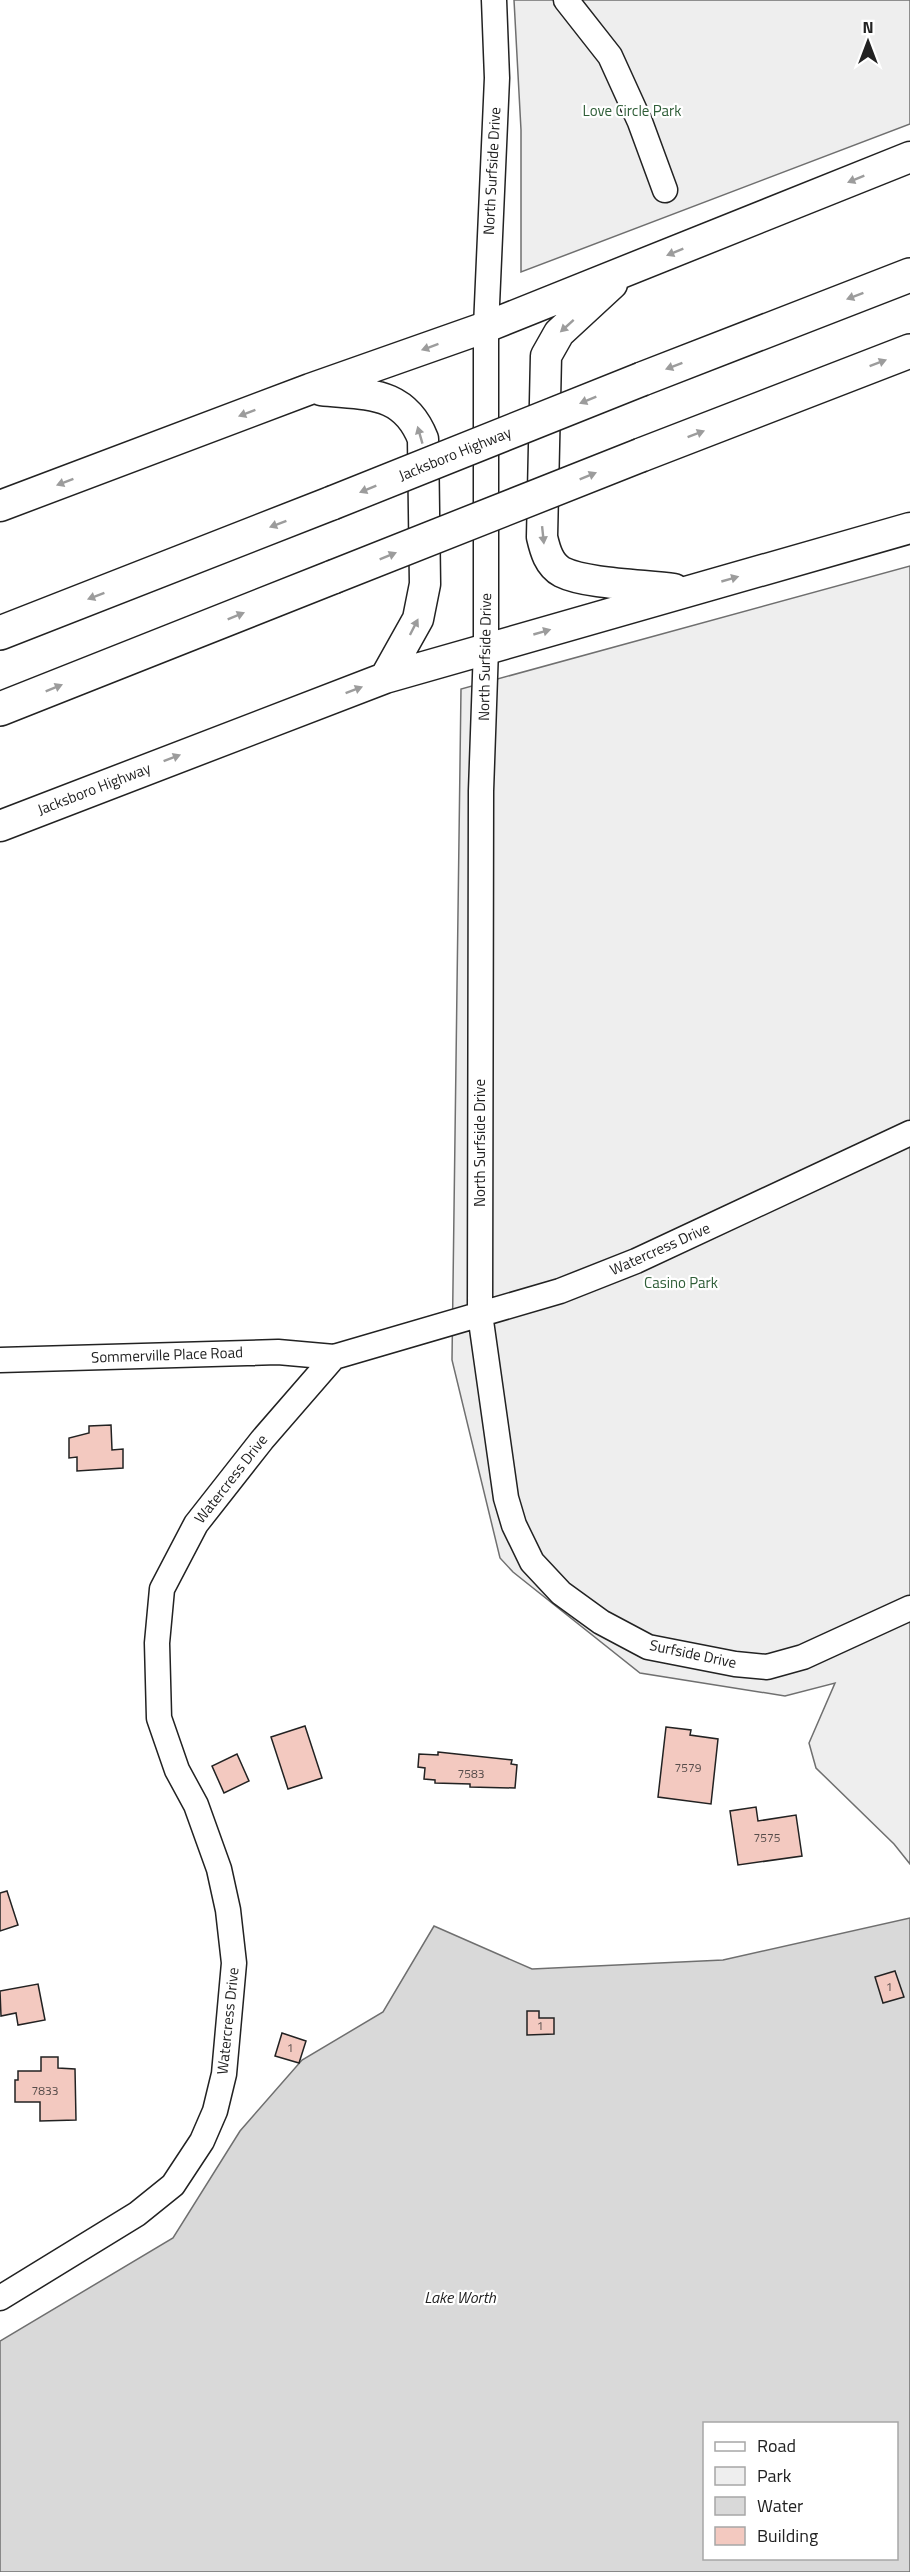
<svg xmlns="http://www.w3.org/2000/svg" width="910" height="2572" viewBox="0 0 910 2572" font-family="'Titillium Web',sans-serif">
  <style>
    .green { fill: #eee; stroke: #6f6f6f; stroke-width: 1.5 }
    .water { fill: #d9d9d9; stroke: #6f6f6f; stroke-width: 1.5; fill-rule: evenodd }
    .building { fill: #f3c9c0; stroke: #222; stroke-width: 1.5 }
    .lines { fill: none; stroke-linecap: round; stroke-linejoin: round }
    .minor-casing { stroke: #222; stroke-width: 27 }
    .major-casing { stroke: #222; stroke-width: 33 }
    .highway-casing { stroke: #222; stroke-width: 36 }
    .minor { stroke: #fff; stroke-width: 24 }
    .major { stroke: #fff; stroke-width: 30 }
    .highway { stroke: #fff; stroke-width: 33 }
    .highway-bridge-casing { stroke: #222; stroke-width: 36; stroke-linecap: butt }
    .highway-bridge { stroke: #fff; stroke-width: 33 }
    .oneway { fill: #9c9c9c }
    .labels { text-anchor: middle; stroke-width: 4.5; stroke-linejoin: round; paint-order: stroke }
    .number-label { font-size: 12px; fill: #564c4a }
    .park-label { font-size: 15px; fill: #2f5e38; stroke: #fff }
    .street-label { font-size: 15px; fill: #222; stroke: #fff }
    .water-label { font-size: 16px; font-style: italic; fill: #222; stroke: #fff }
  </style>
  <rect width="100%" height="100%" fill="#fff"/>
  <path class="green" d="M 514,0 L 910,0 L 910,124 L 521,272 L 521,130 Z
    M 910,566 L 910,1864 L 894,1844 L 816,1768 L 809,1743 L 835,1683 L 785,1696 L 640,1673 L 513,1572 L 500,1558 L 452,1360 L 461,689 Z"/>
  <path class="water" d="M 910,1918 L 910,2572 L 0,2572 L 0,2341 L 173,2238 L 240,2131 L 302,2060 L 383,2012 L 434,1926 L 532,1969 L 723,1960 ZM 704,2424 L 896,2424 L 896,2558 L 704,2558 Z"/>
  <path class="building" d="M 111,1425 L 112,1450 L 123,1449 L 123,1468 L 77,1471 L 77,1457 L 69,1458 L 69,1438 L 89,1433 L 89,1426 Z
    M 305,1726 L 322,1778 L 288,1789 L 271,1737 Z
    M 666,1727 L 691,1730 L 690,1735 L 718,1739 L 711,1804 L 658,1797 Z
    M 438,1752 L 512,1760 L 511,1764 L 517,1765 L 515,1788 L 470,1787 L 470,1784 L 435,1783 L 435,1780 L 424,1779 L 425,1768 L 418,1767 L 419,1754 L 438,1755 Z
    M 237,1754 L 249,1781 L 224,1793 L 212,1766 Z
    M 756,1807 L 758,1821 L 796,1815 L 802,1856 L 738,1865 L 730,1811 Z
    M 7,1891 L 18,1925 L 0,1931 L 0,1893 Z
    M 895,1971 L 904,1997 L 883,2003 L 875,1977 Z
    M 38,1984 L 45,2020 L 18,2025 L 16,2013 L 1,2016 L 0,1991 Z
    M 527,2011 L 539,2011 L 539,2018 L 554,2018 L 554,2034 L 527,2035 Z
    M 282,2033 L 306,2041 L 299,2063 L 275,2056 Z
    M 41,2057 L 58,2057 L 58,2068 L 75,2069 L 76,2120 L 40,2121 L 40,2102 L 15,2102 L 15,2080 L 18,2080 L 18,2071 L 41,2071 Z"/>
  <g class="lines">
    <defs>
      <path id="minor" d="M 494,0 L 497,78 L 486,327 L 486,648 L 481,791 L 480,1314 L 506,1498 L 514,1525 L 532,1562 L 561,1593 L 601,1622 L 648,1647 L 735,1664 L 767,1667 L 803,1657 L 910,1608
        M 566,0 L 610,56 L 640,122 L 665,190
        M 0,1360 L 278,1352 L 334,1357
        M 0,2298 L 137,2214 L 173,2185 L 202,2141 L 215,2111 L 224,2074 L 234,1963 L 228,1910 L 219,1869 L 196,1805 L 177,1770 L 159,1718 L 157,1643 L 162,1589 L 196,1524 L 262,1440 L 334,1357 L 560,1291 L 636,1261 L 910,1133"/>
      <path id="major" d="M 612,284 L 559,333 L 546,356 L 542,537 C 545,550 549,565 562,572 C 586,584 646,585 674,589
        M 321,390 C 366,395 404,390 423,439 L 425,584 L 418,619 L 385,678
        M 0,506 L 310,389 L 486,327 L 910,157
        M 0,826 L 385,678 L 910,528"/>
      <path id="highway" d="M 642,379 L 910,275
        M 641,455 L 910,351
        M 0,633 L 332,503
        M 0,709 L 333,577"/>
    </defs>
    <use href="#minor" class="minor-casing"/>
    <use href="#major" class="major-casing"/>
    <use href="#highway" class="highway-casing"/>
    <use href="#minor" class="minor"/>
    <use href="#major" class="major"/>
    <use href="#highway" class="highway"/>
    <defs>
      <path id="highway-bridge" d="M 332,503 L 642,379
        M 333,577 L 641,455"/>
    </defs>
    <use href="#highway-bridge" class="highway-bridge-casing"/>
    <use href="#highway-bridge" class="highway-bridge"/>
  </g>
  <defs><path id="oneway-solid" d="M-6-.8H1V-3.2L6.5 0L1 3.2V.8H-6Z" transform="scale(1.5)"/></defs>
  <g class="oneway">
    <use href="#oneway-solid" transform="translate(856 179) rotate(158)"/>
    <use href="#oneway-solid" transform="translate(675 252) rotate(158)"/>
    <use href="#oneway-solid" transform="translate(855 296) rotate(159)"/>
    <use href="#oneway-solid" transform="translate(567 326) rotate(138)"/>
    <use href="#oneway-solid" transform="translate(430 347) rotate(160)"/>
    <use href="#oneway-solid" transform="translate(878 363) rotate(-21)"/>
    <use href="#oneway-solid" transform="translate(674 366) rotate(159)"/>
    <use href="#oneway-solid" transform="translate(588 400) rotate(158)"/>
    <use href="#oneway-solid" transform="translate(247 413) rotate(159)"/>
    <use href="#oneway-solid" transform="translate(696 434) rotate(-21)"/>
    <use href="#oneway-solid" transform="translate(420 435) rotate(-106)"/>
    <use href="#oneway-solid" transform="translate(588 476) rotate(-22)"/>
    <use href="#oneway-solid" transform="translate(65 482) rotate(159)"/>
    <use href="#oneway-solid" transform="translate(368 489) rotate(158)"/>
    <use href="#oneway-solid" transform="translate(278 524) rotate(159)"/>
    <use href="#oneway-solid" transform="translate(543 535) rotate(84)"/>
    <use href="#oneway-solid" transform="translate(388 556) rotate(-22)"/>
    <use href="#oneway-solid" transform="translate(730 579) rotate(-16)"/>
    <use href="#oneway-solid" transform="translate(96 596) rotate(159)"/>
    <use href="#oneway-solid" transform="translate(236 616) rotate(-22)"/>
    <use href="#oneway-solid" transform="translate(414 627) rotate(-63)"/>
    <use href="#oneway-solid" transform="translate(542 632) rotate(-16)"/>
    <use href="#oneway-solid" transform="translate(54 688) rotate(-22)"/>
    <use href="#oneway-solid" transform="translate(354 690) rotate(-21)"/>
    <use href="#oneway-solid" transform="translate(172 758) rotate(-21)"/>
  </g>
  <g class="labels">
    <g class="number-label">
      <text x="688" y="1772">7579</text>
      <text x="471" y="1778">7583</text>
      <text x="767" y="1842">7575</text>
      <text x="889" y="1991">1</text>
      <text x="540" y="2030">1</text>
      <text x="290" y="2052">1</text>
      <text x="45" y="2095">7833</text>
    </g>
    <g class="park-label">
      <text x="632" y="116">Love Circle Park</text>
      <text x="681" y="1288">Casino Park</text>
    </g>
    <g class="street-label">
      <text transform="translate(492 171) rotate(-87)" y="5">North Surfside Drive</text>
      <text transform="translate(455 454) rotate(-22)" y="5">Jacksboro Highway</text>
      <text transform="translate(485 657) rotate(-89)" y="5">North Surfside Drive</text>
      <text transform="translate(94 789) rotate(-21)" y="5">Jacksboro Highway</text>
      <text transform="translate(480 1143) rotate(-90)" y="5">North Surfside Drive</text>
      <text transform="translate(660 1249) rotate(-24)" y="5">Watercress Drive</text>
      <text transform="translate(167 1355) rotate(-2)" y="5">Sommerville Place Road</text>
      <text transform="translate(231 1479) rotate(-52)" y="5">Watercress Drive</text>
      <text transform="translate(693 1654) rotate(12)" y="5">Surfside Drive</text>
      <text transform="translate(228 2021) rotate(-84)" y="5">Watercress Drive</text>
    </g>
    <g class="water-label">
      <text x="460" y="2303">Lake Worth</text>
    </g>
  </g>
  <rect x="703" y="2422" width="195" height="138" fill="#ffffff" stroke="#a7a7a7" stroke-width="1.5"/>
  <rect x="715" y="2442" width="30" height="9" fill="#ffffff" stroke="#a7a7a7" stroke-width="1.5"/>
  <text x="757" y="2452" font-size="18" fill="#222222">Road</text>
  <rect x="715" y="2467" width="30" height="18" fill="#eeeeee" stroke="#a7a7a7" stroke-width="1.5"/>
  <text x="757" y="2482" font-size="18" fill="#222222">Park</text>
  <rect x="715" y="2497" width="30" height="18" fill="#d9d9d9" stroke="#a7a7a7" stroke-width="1.5"/>
  <text x="757" y="2512" font-size="18" fill="#222222">Water</text>
  <rect x="715" y="2527" width="30" height="18" fill="#f3c9c0" stroke="#a7a7a7" stroke-width="1.5"/>
  <text x="757" y="2542" font-size="18" fill="#222222">Building</text>
  <g transform="translate(868 42)" stroke="#ffffff" stroke-width="4.5" paint-order="stroke">
  <path d="M0-4.5L10 22L0 15L-10 22Z" fill="#222222"/>
  <text y="-9" font-size="16" font-weight="bold" text-anchor="middle" fill="#222222">N</text>
  </g>
</svg>
